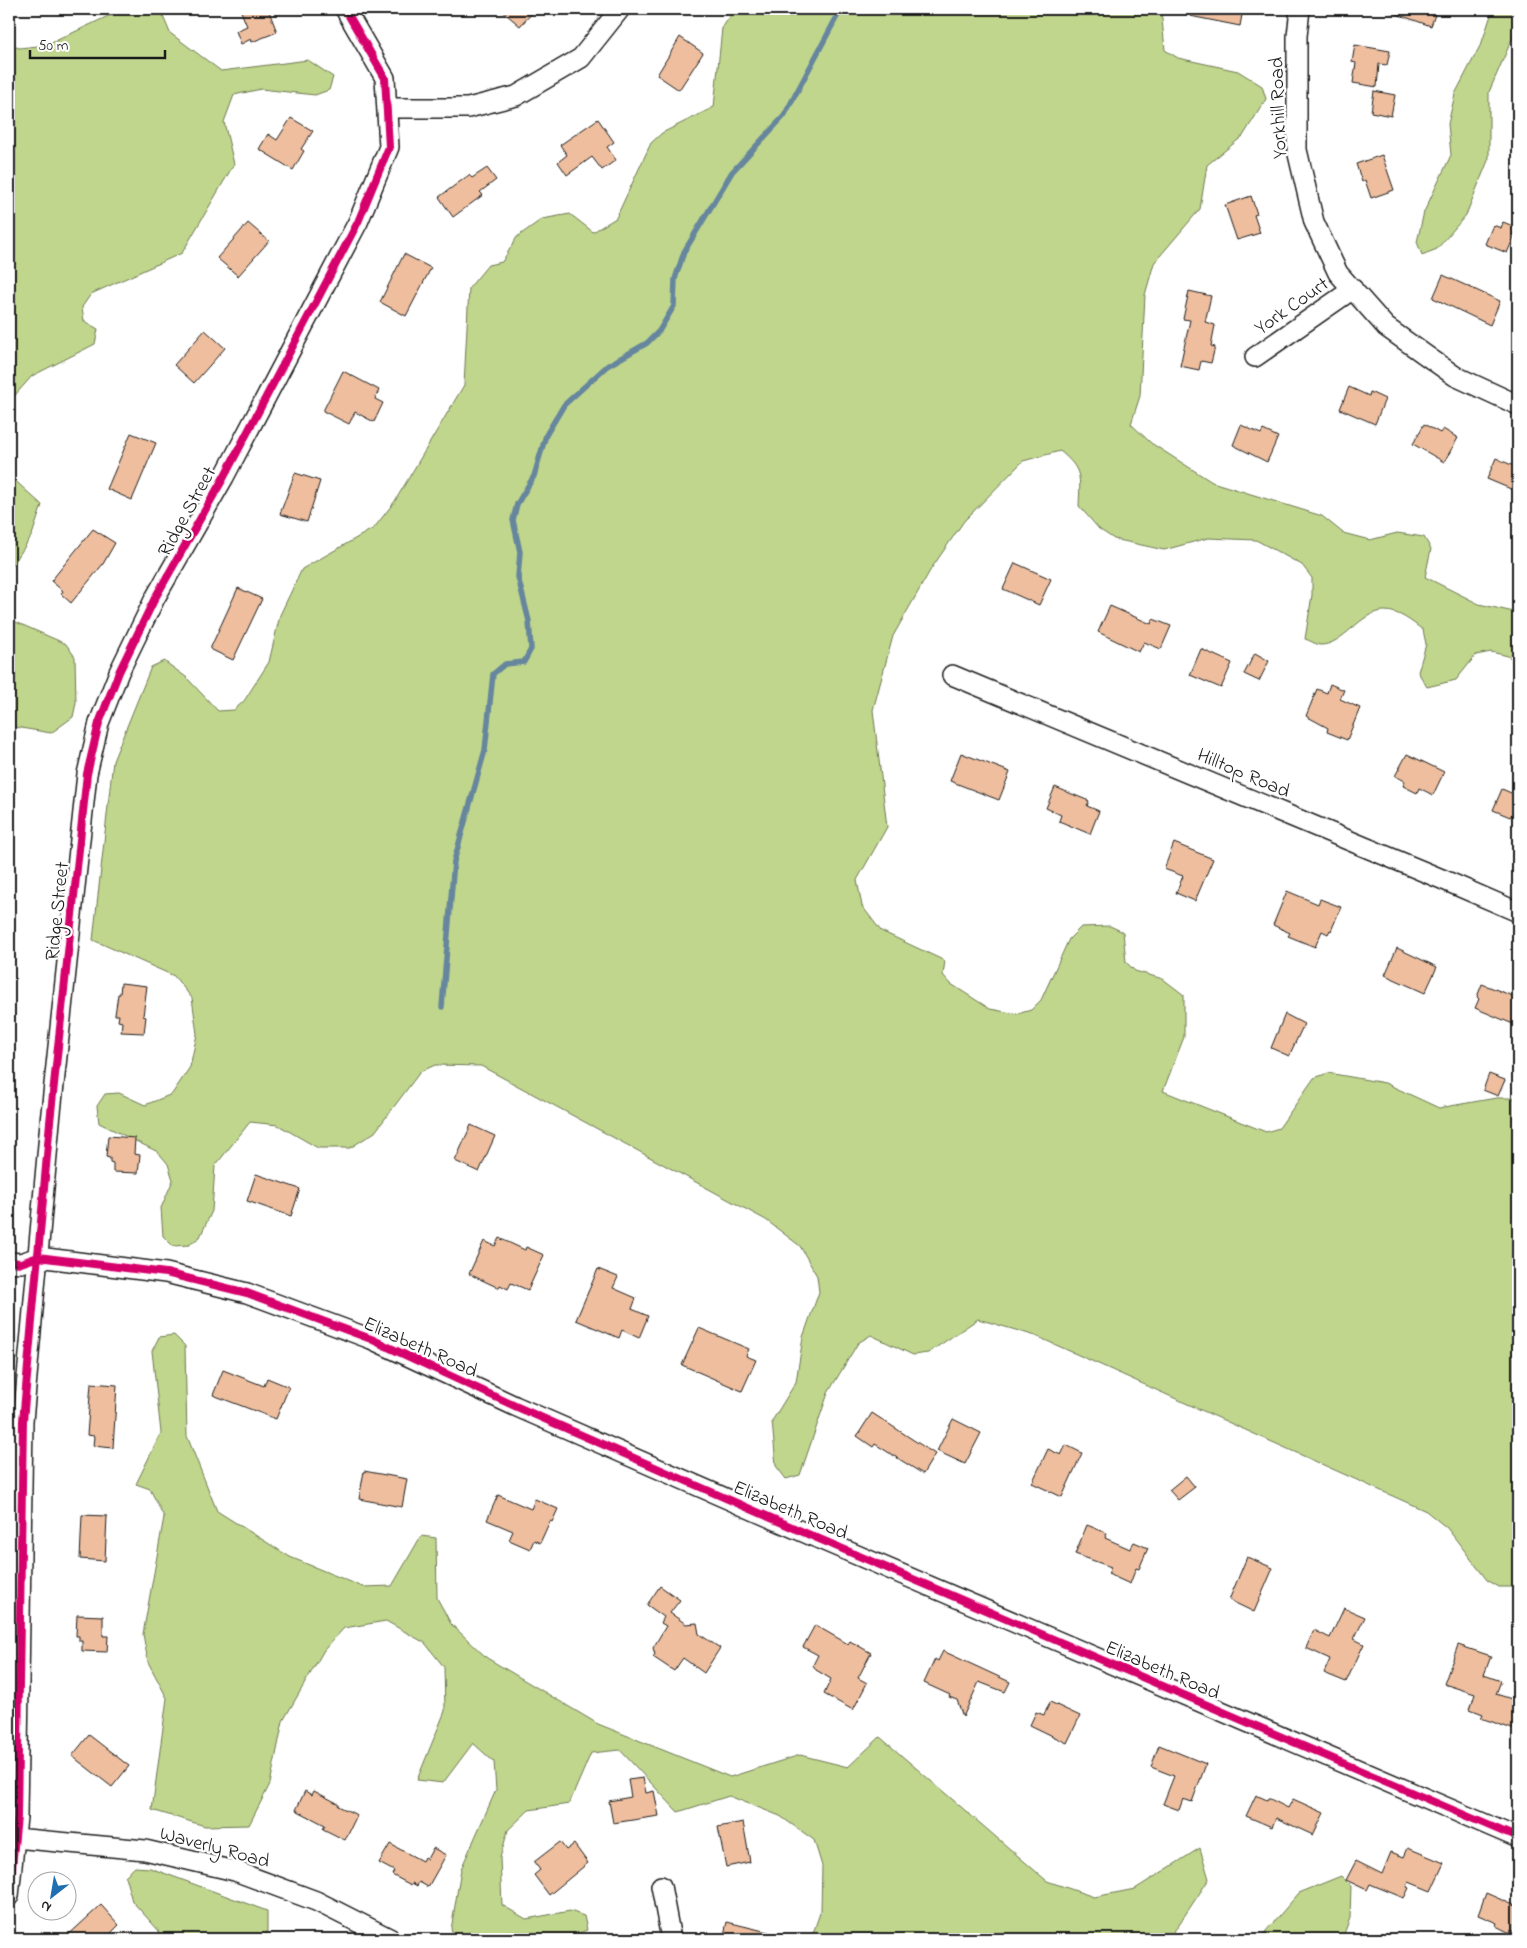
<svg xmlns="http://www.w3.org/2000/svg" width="1527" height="1948" viewBox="0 0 1527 1948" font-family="'Indie Flower',sans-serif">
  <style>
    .green { fill: #c0d68c; stroke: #6e7954 }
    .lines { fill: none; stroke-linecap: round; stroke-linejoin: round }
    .stream { stroke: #66869e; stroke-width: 5.5 }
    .building { fill: #eebe9e; stroke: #1c1c1c }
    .minor-casing { stroke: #1c1c1c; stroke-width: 22 }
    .minor { stroke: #fff; stroke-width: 19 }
    .cycleway-casing { stroke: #fff; stroke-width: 11 }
    .cycleway { stroke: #d6006c; stroke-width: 8 }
    .labels { text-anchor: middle; stroke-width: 4.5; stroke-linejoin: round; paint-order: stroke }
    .street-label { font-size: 20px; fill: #1c1c1c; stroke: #fff }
  </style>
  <rect width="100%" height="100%" fill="#fff"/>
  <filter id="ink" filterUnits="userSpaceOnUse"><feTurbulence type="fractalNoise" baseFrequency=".02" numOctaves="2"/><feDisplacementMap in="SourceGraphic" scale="10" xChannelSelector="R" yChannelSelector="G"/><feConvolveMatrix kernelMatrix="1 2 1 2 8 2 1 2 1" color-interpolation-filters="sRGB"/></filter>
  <g filter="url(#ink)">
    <path class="green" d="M 123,9 L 160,9 L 170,33 L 221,71 L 308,60 L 333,77 L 329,90 L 315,95 L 261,89 L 234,95 L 224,122 L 234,164 L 182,253 L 91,294 L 82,307 L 84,321 L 98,329 L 95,344 L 32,376 L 9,402 L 9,44 L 19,48 L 47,45 Z
      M 735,9 L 774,9 L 789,17 L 803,9 L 1161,9 L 1165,50 L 1178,58 L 1238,71 L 1262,86 L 1266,99 L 1243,136 L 1207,165 L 1200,209 L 1154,263 L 1145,295 L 1140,396 L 1131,424 L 1151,443 L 1212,482 L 1322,516 L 1343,533 L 1370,540 L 1397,533 L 1424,537 L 1431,549 L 1425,577 L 1479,604 L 1518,613 L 1518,664 L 1508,656 L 1491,652 L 1476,655 L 1456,680 L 1427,687 L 1418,672 L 1426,644 L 1423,630 C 1412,622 1399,611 1385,611 C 1361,610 1343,646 1320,645 C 1315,644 1309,640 1305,639 L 1312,595 L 1312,578 L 1302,565 L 1256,540 L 1208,538 L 1164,550 L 1114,539 L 1099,529 L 1079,506 C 1080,477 1083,470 1060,451 L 1023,461 L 964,521 L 931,569 L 893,636 L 873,710 L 887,827 L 857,880 L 862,906 L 881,931 L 945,961 L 943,975 L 951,984 L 990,1009 L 1017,1014 L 1031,1010 L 1041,1000 L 1069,939 L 1081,927 L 1110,926 L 1123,932 L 1126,962 L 1135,971 L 1163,979 L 1184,995 L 1184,1037 L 1163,1091 L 1266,1132 L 1279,1128 L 1314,1078 L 1328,1073 L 1385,1083 L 1439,1108 L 1496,1098 L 1518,1098 L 1518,1586 L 1517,1587 L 1499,1587 L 1487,1580 L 1447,1528 L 1426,1511 L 1036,1336 L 978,1319 L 928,1353 L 913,1355 L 871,1335 L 858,1343 L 828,1393 L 800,1475 L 786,1479 L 776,1466 L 772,1421 L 796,1382 L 803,1337 L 819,1292 L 817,1276 L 800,1246 L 766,1220 L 481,1066 L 435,1065 L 420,1072 L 375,1132 L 350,1148 L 318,1148 L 278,1125 L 250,1122 L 215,1166 L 212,1211 L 200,1237 L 189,1245 L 173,1246 L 163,1236 L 161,1208 L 173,1180 L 168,1164 L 158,1152 L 99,1123 L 97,1106 L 105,1094 L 119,1093 L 145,1105 L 172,1094 L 190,1067 L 197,1034 L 192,998 L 174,976 L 93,940 L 113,761 L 151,667 L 164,661 L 186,677 L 218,711 L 234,710 L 244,701 L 269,662 L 280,615 L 302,569 L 374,528 L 395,501 L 464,385 L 469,288 L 488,265 L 502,262 L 517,237 L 542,219 L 570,214 L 593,232 L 616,218 L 651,143 L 662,133 L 714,107 L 722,28 Z
      M 1493,9 L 1518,9 L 1518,25 L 1489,92 L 1489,158 L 1466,215 L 1437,249 L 1422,255 L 1417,242 L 1424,212 L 1451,155 L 1448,124 L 1455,94 L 1482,42 Z
      M 9,475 L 42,505 L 32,535 L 9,571 Z
      M 9,619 L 66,644 L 75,657 L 76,703 L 73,717 L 51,733 L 9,726 Z
      M 174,1335 L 185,1346 L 187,1436 L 217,1511 L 290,1557 L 363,1587 L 392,1586 L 421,1536 L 436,1538 L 437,1598 L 451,1624 L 487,1658 L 598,1724 L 730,1777 L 800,1755 L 848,1767 L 880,1737 L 1047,1881 L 1094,1897 L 1135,1889 L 1200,1848 L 1209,1879 L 1169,1939 L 811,1939 L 821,1910 L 822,1866 L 814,1840 L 780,1816 L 729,1796 L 678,1812 L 620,1750 L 591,1753 L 569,1804 L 529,1810 L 508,1830 L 500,1858 L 502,1905 L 526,1919 L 570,1911 L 584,1916 L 587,1930 L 565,1939 L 460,1939 L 451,1930 L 461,1869 L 496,1790 L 494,1762 L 473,1743 L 443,1783 L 417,1780 L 445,1711 L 444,1667 L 425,1643 L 386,1621 L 344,1628 L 324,1650 L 283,1721 L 270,1784 L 249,1825 L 205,1826 L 152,1810 L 167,1698 L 148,1662 L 143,1634 L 164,1517 L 150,1489 L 136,1484 L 161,1433 L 152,1351 L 159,1337 Z
      M 135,1867 L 150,1868 L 267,1911 L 267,1939 L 160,1939 L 159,1931 L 132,1901 L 125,1876 Z
      M 1341,1876 L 1351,1886 L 1350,1918 L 1342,1939 L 1259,1939 L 1299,1893 Z"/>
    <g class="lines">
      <path class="stream" d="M 442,1007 L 454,861 L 485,750 L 493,674 L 505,664 L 524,662 L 531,649 L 529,621 L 518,577 L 520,552 L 513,520 L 517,504 L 534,476 L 546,435 L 564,405 L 607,366 L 647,343 L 659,331 L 674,306 L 675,279 L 684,252 L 732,172 L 784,116 L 841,9"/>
    </g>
    <path class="building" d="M 240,9 L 268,9 L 277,32 L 252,42 L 251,39 L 241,44 L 236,31 L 247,26 Z
      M 500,9 L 536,9 L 520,26 Z
      M 1191,9 L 1243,9 L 1240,26 L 1190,16 Z
      M 1389,9 L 1437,9 L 1431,26 L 1388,11 Z
      M 680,37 L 703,53 L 679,90 L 657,75 Z
      M 1355,45 L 1390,51 L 1387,65 L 1379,64 L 1377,87 L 1353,83 L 1356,63 L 1352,62 Z
      M 1374,91 L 1395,95 L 1391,116 L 1371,112 Z
      M 291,118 L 313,131 L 301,149 L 304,151 L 293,170 L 259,149 L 268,134 L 277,140 Z
      M 598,119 L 614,142 L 607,147 L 616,160 L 602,170 L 592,157 L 567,175 L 558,162 L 567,155 L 560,145 Z
      M 1382,155 L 1394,190 L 1371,198 L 1365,180 L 1362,182 L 1356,164 Z
      M 487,168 L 496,180 L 480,192 L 483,195 L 453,217 L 439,197 L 469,175 L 472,178 Z
      M 1251,196 L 1257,214 L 1254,215 L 1260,233 L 1237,240 L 1225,205 Z
      M 1503,222 L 1518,228 L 1507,253 L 1485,244 L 1493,225 L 1501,228 Z
      M 248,223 L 269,241 L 238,276 L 217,258 Z
      M 404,254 L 431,268 L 406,316 L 380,302 Z
      M 1443,275 L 1500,301 L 1490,325 L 1433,298 Z
      M 1189,291 L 1211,296 L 1205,322 L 1215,325 L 1211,346 L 1215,347 L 1211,363 L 1201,361 L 1199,370 L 1180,366 L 1190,320 L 1183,319 Z
      M 205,330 L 225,348 L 194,383 L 174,365 Z
      M 343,371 L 379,390 L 375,399 L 383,403 L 374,422 L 355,412 L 349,424 L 323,411 Z
      M 1349,387 L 1369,396 L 1370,392 L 1385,399 L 1375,424 L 1340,409 Z
      M 1424,424 L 1440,433 L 1443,429 L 1458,438 L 1444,462 L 1413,444 Z
      M 1241,425 L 1261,434 L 1263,430 L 1278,437 L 1267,462 L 1233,445 Z
      M 131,433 L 156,443 L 132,500 L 107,489 Z
      M 1496,458 L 1518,468 L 1518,492 L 1487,479 Z
      M 295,473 L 320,481 L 307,522 L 280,514 Z
      M 93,529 L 115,543 L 103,564 L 71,603 L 61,594 L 63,591 L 51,581 Z
      M 1015,563 L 1051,579 L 1039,605 L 1003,589 Z
      M 238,588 L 262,599 L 233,660 L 210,649 Z
      M 1110,606 L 1151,624 L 1153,619 L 1171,626 L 1161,649 L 1144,642 L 1139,652 L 1098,632 Z
      M 1201,649 L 1232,663 L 1221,688 L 1190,675 Z
      M 1255,653 L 1269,661 L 1259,681 L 1244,674 Z
      M 1330,684 L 1344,690 L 1340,699 L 1360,708 L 1347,740 L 1327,732 L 1328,728 L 1306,716 L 1317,689 L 1327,693 Z
      M 961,753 L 1010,772 L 999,800 L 950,781 Z
      M 1407,754 L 1444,772 L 1433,795 L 1419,788 L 1417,793 L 1403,786 L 1405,781 L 1395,776 Z
      M 1055,787 L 1089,801 L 1087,806 L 1099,811 L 1090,834 L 1059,821 L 1061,815 L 1046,808 Z
      M 1502,789 L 1518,796 L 1518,816 L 1512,814 L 1510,817 L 1493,810 Z
      M 1174,843 L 1213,859 L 1195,901 L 1176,893 L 1183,876 L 1164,869 Z
      M 1287,891 L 1318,904 L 1320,899 L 1341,907 L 1331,931 L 1330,930 L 1328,934 L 1322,931 L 1315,947 L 1288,936 L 1290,933 L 1273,925 Z
      M 1397,948 L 1437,967 L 1425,993 L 1385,975 Z
      M 121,983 L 147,986 L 143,1016 L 146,1017 L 144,1033 L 121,1032 L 122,1022 L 118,1021 L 119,1015 L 115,1015 L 118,994 L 120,994 Z
      M 1482,984 L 1518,998 L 1518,1012 L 1513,1024 L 1475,1008 L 1479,999 L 1477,997 Z
      M 1285,1014 L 1304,1024 L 1289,1056 L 1271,1048 Z
      M 1489,1074 L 1505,1080 L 1498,1096 L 1483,1090 Z
      M 471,1125 L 495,1136 L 479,1172 L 455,1161 Z
      M 108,1136 L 135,1138 L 134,1154 L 140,1155 L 138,1173 L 113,1172 L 113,1163 L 110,1162 L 110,1158 L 106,1157 Z
      M 256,1174 L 300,1189 L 291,1216 L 247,1201 Z
      M 499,1238 L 525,1250 L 526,1247 L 544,1255 L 528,1290 L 511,1283 L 508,1289 L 500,1285 L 499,1288 L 469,1274 L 484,1241 L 495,1246 Z
      M 598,1269 L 618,1277 L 613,1288 L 636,1298 L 632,1309 L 648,1316 L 639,1338 L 622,1330 L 619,1338 L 576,1320 Z
      M 699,1328 L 749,1349 L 746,1356 L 756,1360 L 742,1391 L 682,1365 Z
      M 223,1370 L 264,1386 L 267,1378 L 289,1387 L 276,1419 L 213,1395 Z
      M 91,1383 L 117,1385 L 113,1448 L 93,1446 L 94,1436 L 87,1435 Z
      M 872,1413 L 935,1454 L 923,1474 L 875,1444 L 873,1447 L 857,1436 Z
      M 953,1419 L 981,1433 L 965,1464 L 937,1451 Z
      M 1066,1445 L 1082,1453 L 1062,1497 L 1032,1483 L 1048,1449 L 1061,1455 Z
      M 364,1471 L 407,1479 L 402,1507 L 359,1499 Z
      M 1186,1476 L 1195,1487 L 1178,1500 L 1169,1490 Z
      M 498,1495 L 531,1509 L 535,1499 L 558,1509 L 552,1522 L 550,1521 L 540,1543 L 534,1540 L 530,1549 L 509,1540 L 513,1531 L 487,1520 Z
      M 82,1515 L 107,1516 L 105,1561 L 80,1559 Z
      M 1087,1525 L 1107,1533 L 1105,1538 L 1130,1549 L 1134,1542 L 1148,1548 L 1139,1569 L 1136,1568 L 1130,1584 L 1108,1574 L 1111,1567 L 1075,1554 Z
      M 1247,1557 L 1273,1568 L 1254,1612 L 1229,1600 Z
      M 660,1586 L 680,1600 L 670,1613 L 686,1624 L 697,1623 L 699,1634 L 720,1648 L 704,1673 L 683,1658 L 674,1671 L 653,1657 L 655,1654 L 653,1648 L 666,1626 L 661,1623 L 664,1617 L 647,1605 Z
      M 1344,1608 L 1365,1617 L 1354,1639 L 1364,1644 L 1346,1682 L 1324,1673 L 1330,1659 L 1306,1648 L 1314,1630 L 1330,1638 Z
      M 77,1615 L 103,1616 L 103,1636 L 108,1636 L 107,1652 L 82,1651 L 82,1641 L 79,1641 L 79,1636 L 76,1636 Z
      M 815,1625 L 848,1644 L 850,1641 L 871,1653 L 858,1678 L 867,1683 L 853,1710 L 824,1694 L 831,1679 L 816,1670 L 813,1665 L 818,1655 L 803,1647 Z
      M 1458,1645 L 1491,1656 L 1484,1675 L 1501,1681 L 1496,1694 L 1518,1701 L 1518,1731 L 1481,1718 L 1483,1714 L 1470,1709 L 1475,1694 L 1444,1684 Z
      M 943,1651 L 1010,1682 L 1005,1692 L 979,1682 L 963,1717 L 957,1700 L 949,1697 L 950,1695 L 924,1683 L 935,1659 L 938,1661 Z
      M 1050,1702 L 1080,1716 L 1067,1743 L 1030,1725 L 1036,1712 L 1044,1715 Z
      M 89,1735 L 129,1766 L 112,1787 L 72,1756 Z
      M 1159,1745 L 1206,1764 L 1192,1802 L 1183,1799 L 1179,1810 L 1163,1804 L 1174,1776 L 1151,1767 Z
      M 643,1778 L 646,1793 L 654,1791 L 659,1816 L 613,1823 L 609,1801 L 631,1797 L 628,1780 Z
      M 305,1791 L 312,1795 L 314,1791 L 339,1804 L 338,1806 L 357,1815 L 345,1840 L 323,1829 L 325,1825 L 296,1810 Z
      M 1256,1795 L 1267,1800 L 1268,1798 L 1288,1808 L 1293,1799 L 1324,1813 L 1313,1835 L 1276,1818 L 1272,1827 L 1246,1816 Z
      M 743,1822 L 750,1862 L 726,1867 L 718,1827 Z
      M 560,1842 L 566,1850 L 574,1844 L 588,1863 L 549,1895 L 534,1875 L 540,1870 L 534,1862 Z
      M 390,1844 L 422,1861 L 424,1857 L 427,1859 L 433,1848 L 446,1855 L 428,1887 L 419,1882 L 417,1886 L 412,1883 L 411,1885 L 392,1875 L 394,1871 L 379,1863 Z
      M 1408,1848 L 1444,1863 L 1431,1891 L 1409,1882 L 1407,1887 L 1409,1888 L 1404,1898 L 1370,1884 L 1367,1890 L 1346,1880 L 1356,1861 L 1382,1874 L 1391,1852 L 1404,1857 Z
      M 1486,1893 L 1518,1907 L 1518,1932 L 1511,1929 L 1510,1933 L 1496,1926 L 1497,1923 L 1478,1915 Z
      M 101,1905 L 119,1925 L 105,1939 L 64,1939 Z
      M 727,1922 L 776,1934 L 775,1939 L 723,1939 Z"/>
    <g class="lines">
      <defs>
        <path id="minor" d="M 1300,9 L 1297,36 L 1297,150 L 1314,222 L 1338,273 L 1386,327 L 1455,376 L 1518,405
          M 388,108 L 468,108 L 516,96 L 581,58 L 620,9
          M 1255,357 L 1353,289
          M 952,675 L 1444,880 L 1518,912
          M 9,1262 L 21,1263 L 38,1257 L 166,1273 L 247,1293 L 371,1339 L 515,1406 L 810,1535 L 1518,1838
          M 9,1839 L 15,1838 L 145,1850 L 235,1871 L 316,1901 L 391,1939
          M 661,1886 L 671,1939
          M 9,1896 L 17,1817 L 23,1421 L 50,1122 L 87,774 L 99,723 L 119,672 L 155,598 L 224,477 L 358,222 L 389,147 L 385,78 L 345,9"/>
      </defs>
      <use href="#minor" class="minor-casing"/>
      <use href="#minor" class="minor"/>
      <defs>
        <path id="cycleway" d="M 9,1262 L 21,1263 L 38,1257 L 166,1273 L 247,1293 L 371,1339 L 515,1406 L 810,1535 L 1518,1838
          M 9,1896 L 17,1817 L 23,1421 L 50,1122 L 87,774 L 99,723 L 119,672 L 155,598 L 224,477 L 358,222 L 389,147 L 385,78 L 345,9"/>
      </defs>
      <use href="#cycleway" class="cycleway-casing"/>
      <use href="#cycleway" class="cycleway"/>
    </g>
  </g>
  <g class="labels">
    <g class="street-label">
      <text transform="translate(1277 108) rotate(-92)" y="7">Yorkhill Road</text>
      <text transform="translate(1291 305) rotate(-35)" y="7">York Court</text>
      <text transform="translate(186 511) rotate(-61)" y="7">Ridge Street</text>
      <text transform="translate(1244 772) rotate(23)" y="7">Hilltop Road</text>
      <text transform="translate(56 911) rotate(-84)" y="7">Ridge Street</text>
      <text transform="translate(421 1346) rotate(24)" y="7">Elizabeth Road</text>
      <text transform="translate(791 1509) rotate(23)" y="7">Elizabeth Road</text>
      <text transform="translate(1163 1669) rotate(23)" y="7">Elizabeth Road</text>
      <text transform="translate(215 1846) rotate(15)" y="7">Waverly Road</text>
    </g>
  </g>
  <rect width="1527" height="1948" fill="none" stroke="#fff" stroke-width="30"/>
  <rect x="15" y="15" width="1497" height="1918" fill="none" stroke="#1c1c1c" stroke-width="2" filter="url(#ink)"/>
  <g transform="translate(52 1896) rotate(211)"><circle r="24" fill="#ffffff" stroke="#a4a4a4"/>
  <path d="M0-4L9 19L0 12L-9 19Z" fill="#1f6fb2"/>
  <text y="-8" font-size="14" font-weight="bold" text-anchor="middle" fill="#1c1c1c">N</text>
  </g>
  <path d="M30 50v8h135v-8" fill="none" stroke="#1c1c1c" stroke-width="2.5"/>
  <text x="38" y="50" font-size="15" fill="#1c1c1c" stroke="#ffffff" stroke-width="4" paint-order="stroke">50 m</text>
</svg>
